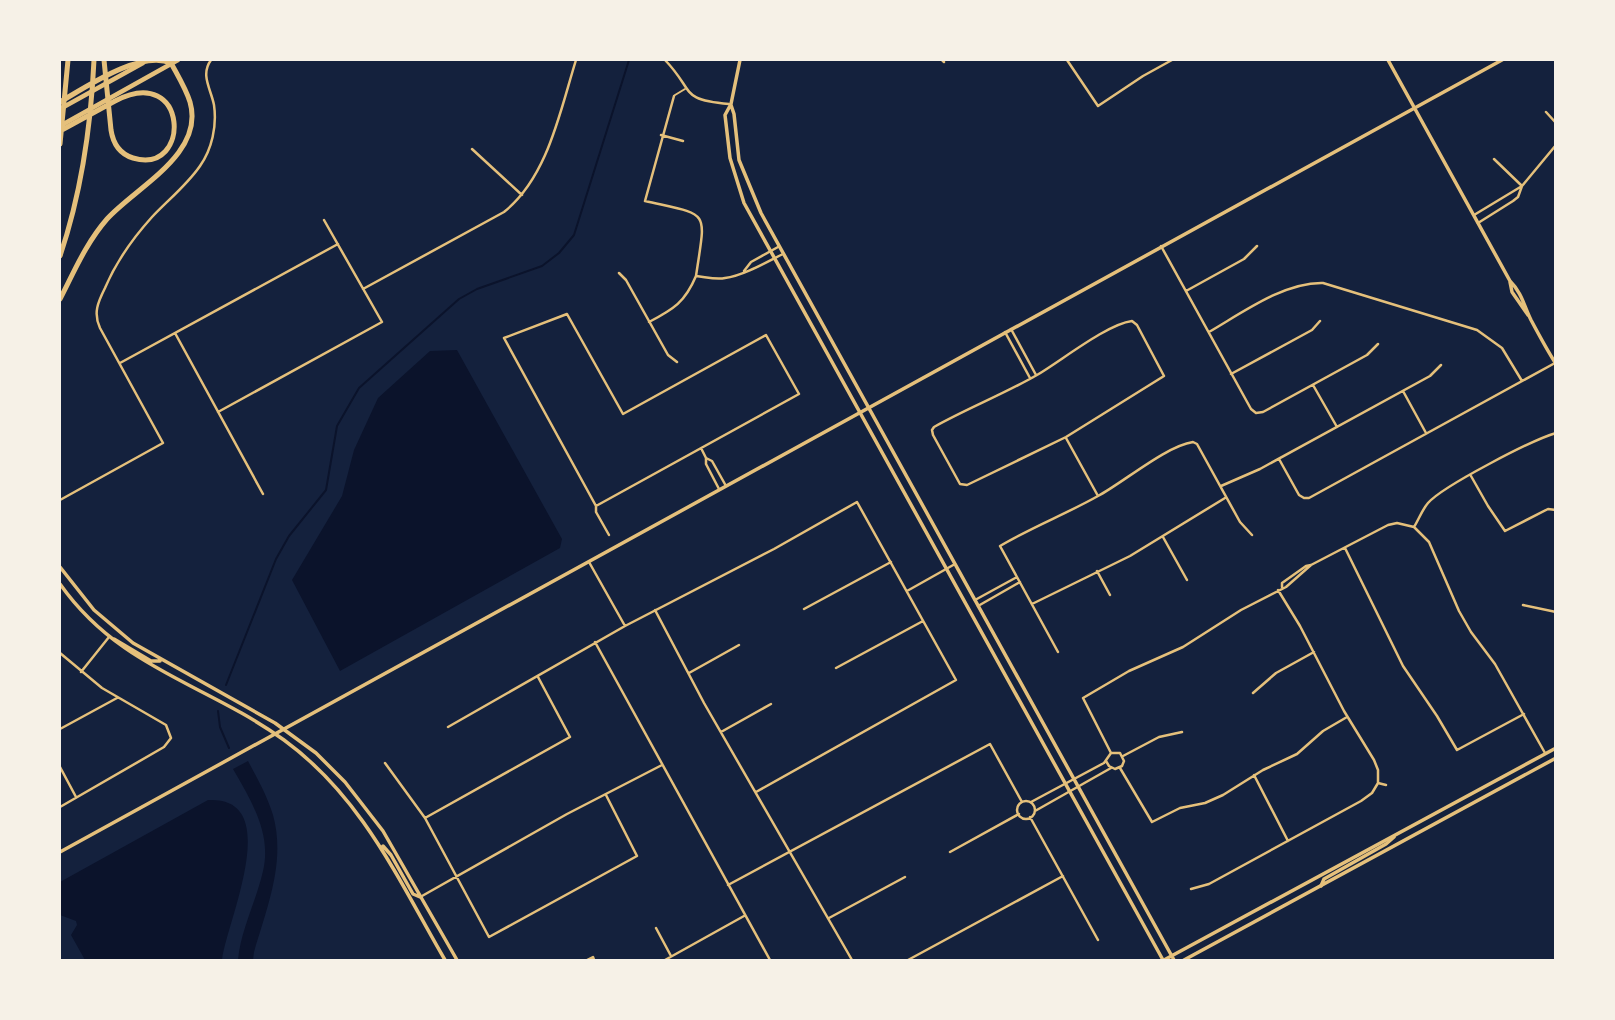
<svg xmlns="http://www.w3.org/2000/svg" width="1615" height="1020" viewBox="0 0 1615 1020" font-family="Montserrat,sans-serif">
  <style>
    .water { fill: #0b132b }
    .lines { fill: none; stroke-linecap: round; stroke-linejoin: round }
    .stream { stroke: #0b132b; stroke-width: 2 }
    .service { stroke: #e5c07b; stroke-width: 2 }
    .minor { stroke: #e5c07b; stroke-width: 2.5 }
    .tertiary { stroke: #e5c07b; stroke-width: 3.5 }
    .secondary { stroke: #e5c07b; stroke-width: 3.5 }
    .primary { stroke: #e5c07b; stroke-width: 4.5 }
    .motorway { stroke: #e5c07b; stroke-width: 5 }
  </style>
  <rect width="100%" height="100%" fill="#14213d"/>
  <path class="water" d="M 457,350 L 562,539 L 560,548 L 340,671 L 292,580 L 342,496 L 354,450 L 378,398 L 430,351 Z
    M 248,761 C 257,778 267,795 273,815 C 286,862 267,907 254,952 L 253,960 L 238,960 C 241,929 256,902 263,871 C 272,834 251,800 233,769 Z
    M 208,800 C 286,796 226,923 222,960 L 85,960 L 71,935 L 77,925 L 76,921 L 60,915 L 60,882 Z"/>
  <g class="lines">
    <path class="stream" d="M 226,685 L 276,559 L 289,536 L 326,490 L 337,426 L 359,388 L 459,299 L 477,289 L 542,266 L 559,253 L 574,235 L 629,60
      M 218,711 L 220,727 L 229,748"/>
    <path class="service" d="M 675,95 L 685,89"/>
    <path class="minor" d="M 665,60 C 695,91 679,100 729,104
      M 942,60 L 944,62
      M 1067,60 L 1098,106 L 1143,76 L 1172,60
      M 674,96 L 645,201 C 711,216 706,208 696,276
      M 1546,112 L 1556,123
      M 661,135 L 683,141
      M 472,149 L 522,195
      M 1494,159 L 1522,186
      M 1474,215 L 1522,186
      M 1478,223 L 1513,201 L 1518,197 L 1522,186 L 1556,145
      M 1161,246 L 1251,409 L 1256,413 L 1263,412 L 1367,355 L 1378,344
      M 744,271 L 751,262 L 778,247
      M 619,273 L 626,280 L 668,355 L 677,362
      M 363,289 L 504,212 C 548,177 560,111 576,60
      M 1186,291 L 1244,259 L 1257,246
      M 1132,321 L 1137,325 L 1164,376 L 1066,437 L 967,485 L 960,484 L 933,435 L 932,430 L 934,427 C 968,408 1004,394 1037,375 C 1061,361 1107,324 1132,321 Z
      M 649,322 C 674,309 685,302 696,276 C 706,277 716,280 725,278 C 742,276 767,262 783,254
      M 1011,329 L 1036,375
      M 1005,332 L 1030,378
      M 1209,332 C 1242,313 1284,282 1323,283 L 1477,330 L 1502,348 L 1522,381
      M 175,333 L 263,494
      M 120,363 L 338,244
      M 1231,374 L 1312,330 L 1320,321
      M 1313,385 L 1337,427
      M 1403,391 L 1426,433
      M 218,412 L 382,322 L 324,220
      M 1066,438 L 1098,496
      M 701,448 L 706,458 L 706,464 L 719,489
      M 706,458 L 712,461 L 726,486
      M 1279,459 L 1299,495 L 1304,498 L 1309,498 L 1555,363
      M 1471,476 L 1488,506 L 1505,531 L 1548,509 L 1556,510
      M 1221,486 L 1260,469 L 1430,376 L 1441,365
      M 60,500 L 163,443 L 100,328 C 93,313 98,302 105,288 C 116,262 133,238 152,217 C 168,200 187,185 200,166 C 212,149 217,126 214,105 C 211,89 200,75 211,60
      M 596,506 L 799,394 L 766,335 L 623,414 L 567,314 L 504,338 L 596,506 L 596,512 L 609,535
      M 1414,527 L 1429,542 L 1459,611 L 1471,632 L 1495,664 L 1545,753
      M 1163,537 L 1187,580
      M 1345,548 L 1403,666 L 1437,716 L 1457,750 L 1524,714
      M 589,562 L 625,626
      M 1097,571 L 1110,595
      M 1282,587 L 1282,583 L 1306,566 L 1311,565 L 1388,525 L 1397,523 L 1414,527 C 1419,519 1422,510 1428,503 C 1443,486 1532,440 1556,433
      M 907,591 L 955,564
      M 975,600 L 1017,577
      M 1032,604 L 1130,556 L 1225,498
      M 1523,605 L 1556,612
      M 978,606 L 1020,582
      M 804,609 L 891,562
      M 655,610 L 704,703 L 852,960
      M 595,642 L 770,960
      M 1058,652 L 1000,546 C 1032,527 1066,514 1098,496 C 1124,482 1166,446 1193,442 L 1197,444 L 1240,522 L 1252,535
      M 60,653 L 102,688 L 166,725 L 171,738 L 164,747 L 60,807
      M 836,668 L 923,621
      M 81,672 L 109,637
      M 689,673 L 739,645
      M 1253,693 L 1276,673 L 1314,652
      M 448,727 L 625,626 L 774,549 L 857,502 L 956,680 L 756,792
      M 60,729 L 117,698
      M 721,732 L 771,704
      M 1111,753 L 1083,698 L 1129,671 L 1183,647 L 1241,610 L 1286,587 L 1311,565
      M 1123,756 L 1159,737 L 1182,732
      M 385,763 L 425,818 L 489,937 L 637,856 L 606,795
      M 60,767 L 76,797
      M 1120,768 L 1152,822 L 1180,808 L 1205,803 L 1223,795 L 1263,770 L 1297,754 L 1323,731 L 1347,717
      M 1254,775 L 1288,841
      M 1378,783 L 1386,785
      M1017 810a9 9 0 1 1 18 0a9 9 0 1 1-18 0Z
      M 1031,802 L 1104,763 L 1111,753 L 1120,753 L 1124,761 L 1122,766 L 1115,769 L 1109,766 L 1106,761
      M 1035,811 L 1111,768
      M 1030,817 L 1098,940
      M 425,818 L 570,737 L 538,677
      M 950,852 L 1019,814
      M 728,885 L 990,744 L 1022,802
      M 1191,889 L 1209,884 L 1361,801 L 1372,793 L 1378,783 L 1378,770 L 1374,760 L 1344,711 L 1300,626 L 1278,590
      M 422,896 L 567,814 L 662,765
      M 829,918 L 905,877
      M 656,928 L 671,956
      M 587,960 L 593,957 L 594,960
      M 665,960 L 744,916
      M 908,960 L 1063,876"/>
    <path class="tertiary" d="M 1388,60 L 1510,281 C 1522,293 1524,306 1531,320 C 1539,335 1547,350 1556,364
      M 1510,282 L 1512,292 L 1528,315
      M 60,852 L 1502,60
      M 1321,886 L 1324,879 L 1386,844 L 1394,837"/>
    <path class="secondary" d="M 740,60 L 731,104 L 725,115 L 730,158 L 744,203 L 1163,960
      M 731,105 L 734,114 L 739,160 L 761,213 L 1174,960
      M 60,567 L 94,610 L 133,643 L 275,723 L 316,753 L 345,782 L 383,831 L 457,960
      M 60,584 C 120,669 205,683 284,740 C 362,797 398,879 445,960
      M 114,639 L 151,661 L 160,661
      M 383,846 L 391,855 L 413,894 L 420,897
      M 1164,960 L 1556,748
      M 1184,960 L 1556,758"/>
    <path class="primary" d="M 60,109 L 143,63
      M 60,126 L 178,60"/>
    <path class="motorway" d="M 60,102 C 86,87 140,50 171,63 C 178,76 186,89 190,102 C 205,154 136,187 107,219 C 86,243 74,272 60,299
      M 60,131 L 115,101 C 189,62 192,176 133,158 C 120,154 113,143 111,130 L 104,60
      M 60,144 L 68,60
      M 60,256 C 81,194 91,125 94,60"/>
  </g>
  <rect width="1615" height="1020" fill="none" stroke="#f6f1e7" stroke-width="122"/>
</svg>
